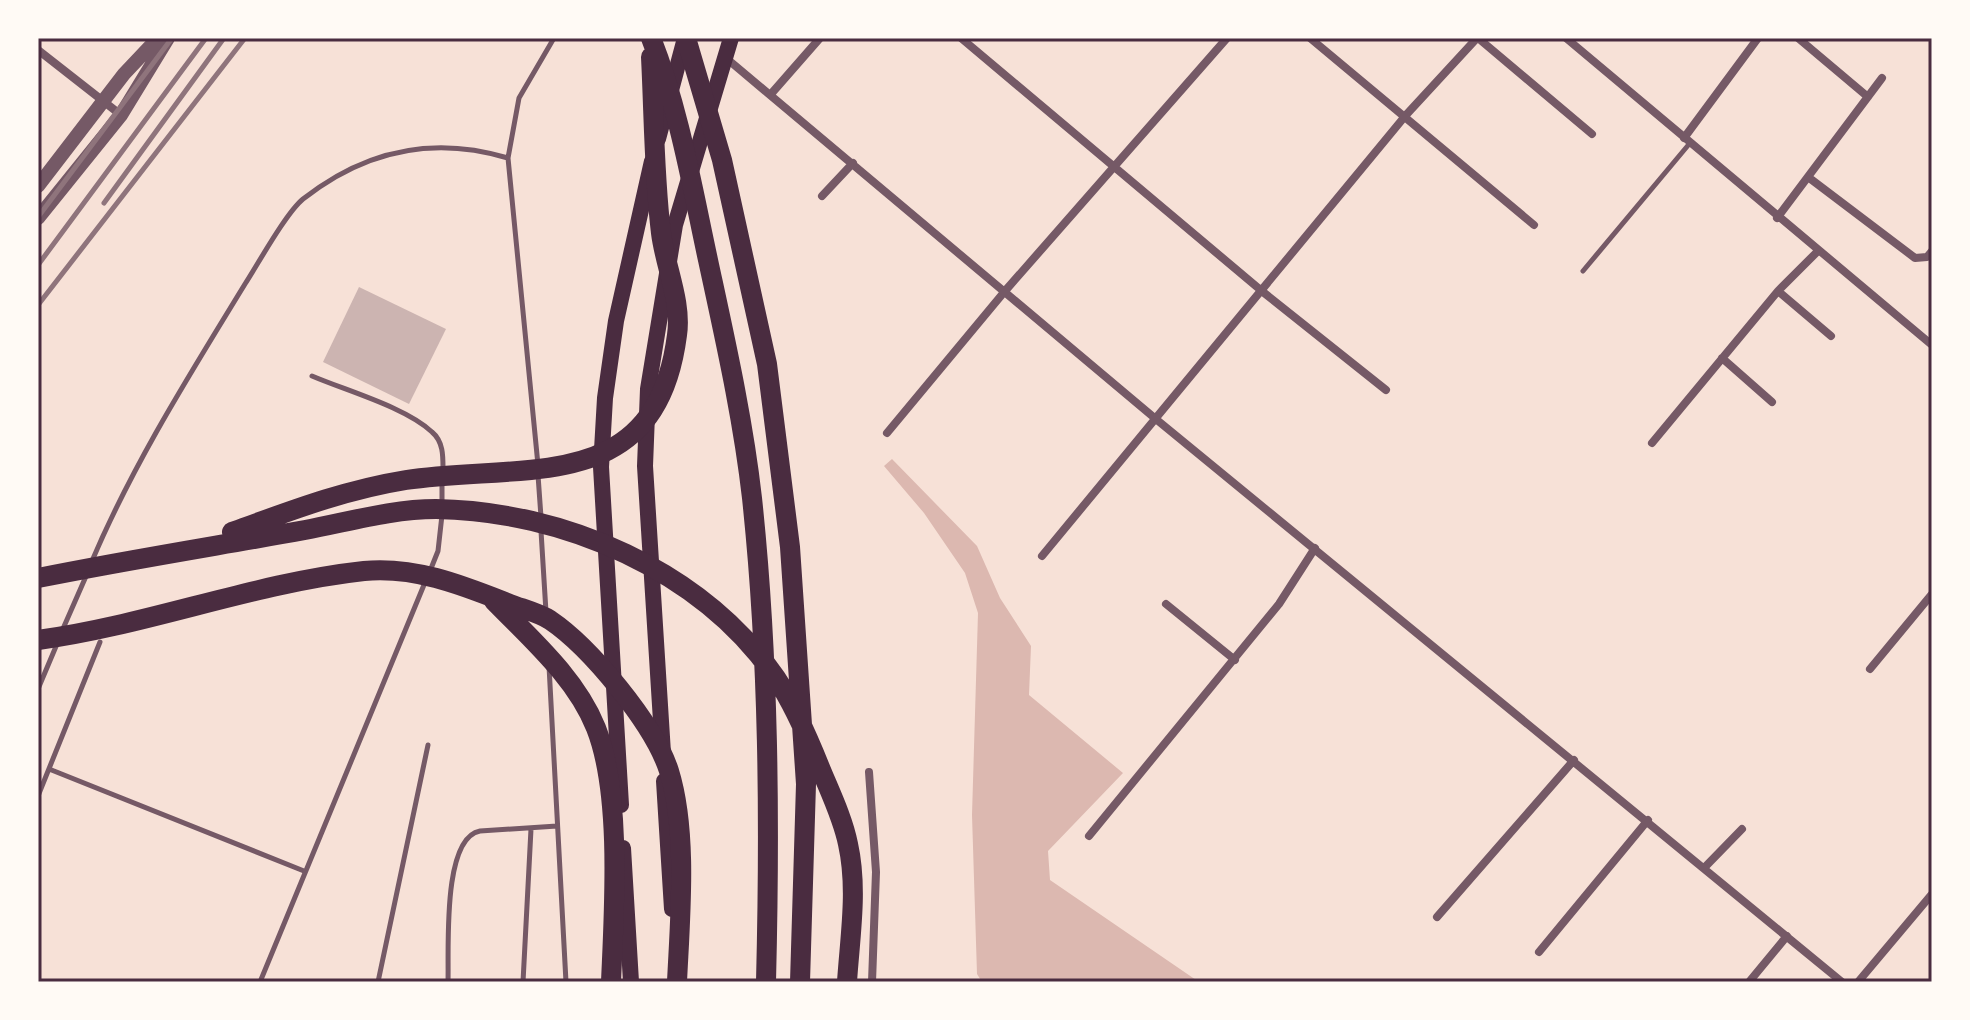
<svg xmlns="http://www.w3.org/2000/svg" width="1970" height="1020" viewBox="0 0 1970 1020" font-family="'Exo 2',sans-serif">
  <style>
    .water { fill: #dcb8b0 }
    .building { fill: #ccb4b1 }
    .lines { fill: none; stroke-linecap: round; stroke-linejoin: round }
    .service { stroke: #755966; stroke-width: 5 }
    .minor { stroke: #755966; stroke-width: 8 }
    .tertiary { stroke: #755966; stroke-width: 14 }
    .secondary { stroke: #4a2c40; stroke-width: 16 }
    .motorway { stroke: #4a2c40; stroke-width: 20 }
    .rail { stroke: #8f747c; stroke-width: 5 }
    .neatline { fill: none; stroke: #4a2c40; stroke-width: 3 }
  </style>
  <rect width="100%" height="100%" fill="#f7e1d7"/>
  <path class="water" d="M 892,459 L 977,546 L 1000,598 L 1031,646 L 1029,695 L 1123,773 L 1048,851 L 1050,880 L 1199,982 L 982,982 L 977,974 L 972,815 L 978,613 L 965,573 L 924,513 L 884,466 Z"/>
  <path class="building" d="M 359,287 L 446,329 L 409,404 L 323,362 Z"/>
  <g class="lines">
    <path class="service" d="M 1583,271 L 1690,143
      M 312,376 C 347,391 405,407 432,432 C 444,442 443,458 443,473
      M 538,465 L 508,158 L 519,98 L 554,38
      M 538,475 L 541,517
      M 442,505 L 442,483
      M 541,531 L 546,612
      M 92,561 C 133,464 190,374 245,284 C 258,264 286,213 303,199 C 364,151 432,135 508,158
      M 430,571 L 438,551 L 442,515
      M 62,631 L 87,574
      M 549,666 L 566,982
      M 38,689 L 57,644
      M 49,769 L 304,871
      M 38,796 L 100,642
      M 260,982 L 426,580
      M 378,982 L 428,745
      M 448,982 C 449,949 442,838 480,831 L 557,826
      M 523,982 L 531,829"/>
    <path class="minor" d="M 961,38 L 1263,292 L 1386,390
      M 1310,38 L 1534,225
      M 1478,38 L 1592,134
      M 1566,38 L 1932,345
      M 1798,38 L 1868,97
      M 38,50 L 121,115
      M 726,58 L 1157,420 L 1842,982
      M 771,94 L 820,38
      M 1684,138 L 1758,38
      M 1808,177 L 1915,258 L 1927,257 L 1932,251
      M 822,196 L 853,163
      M 1777,218 L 1882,78
      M 1778,291 L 1831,336
      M 1722,358 L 1772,402
      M 887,433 L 1005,291 L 1227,38
      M 1652,443 L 1778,291 L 1817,252
      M 1042,556 L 1406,115 L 1477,38
      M 1166,604 L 1235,660
      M 1870,669 L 1932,594
      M 869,772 L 876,872 L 872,982
      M 1089,836 L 1279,604 L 1315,548
      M 1705,867 L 1742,829
      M 1437,917 L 1574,760
      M 1539,952 L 1648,820
      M 1749,982 L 1787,936
      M 1858,982 L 1932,894"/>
    <path class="tertiary" d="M 38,186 L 124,74 L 158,38
      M 38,218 L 121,115 L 168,38"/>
    <path class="secondary" d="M 658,139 L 685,38
      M 663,753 L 645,466 L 648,389 L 675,225 L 731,38
      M 664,781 L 672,909
      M 621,805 L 601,467 L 605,398 L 616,321 L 652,161
      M 623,848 L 631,982"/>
    <path class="motorway" d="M 651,38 C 679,109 692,186 708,260 C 725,339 743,418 752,498 C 769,658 770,822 766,982
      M 686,38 L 722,160 L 767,364 L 790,547 L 806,784 L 800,982
      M 232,532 C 290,511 344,490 406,480 C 523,462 656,498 677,335 C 682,302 665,266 661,233 C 654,175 654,116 651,57
      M 38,578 C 127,560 216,546 305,530 C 348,522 392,509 436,509 C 563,511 702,570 776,678 C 794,705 809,740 821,770 C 831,794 843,819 848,844 C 858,889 850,936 847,982
      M 494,601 C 531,639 576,678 596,728 C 622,794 614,911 611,982
      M 38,640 C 148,625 254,583 364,571 C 416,566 464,586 510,604 C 523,609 539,613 550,620 C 590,647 654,724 669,771 C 688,832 680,918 677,982"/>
    <path class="rail" d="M 104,203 L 224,38
      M 38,217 L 172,38
      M 38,265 L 206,38
      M 38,305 L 245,38"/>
  </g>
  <rect width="1970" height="1020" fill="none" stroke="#fffaf5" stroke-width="80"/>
  <rect x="40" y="40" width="1890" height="940" class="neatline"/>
</svg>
